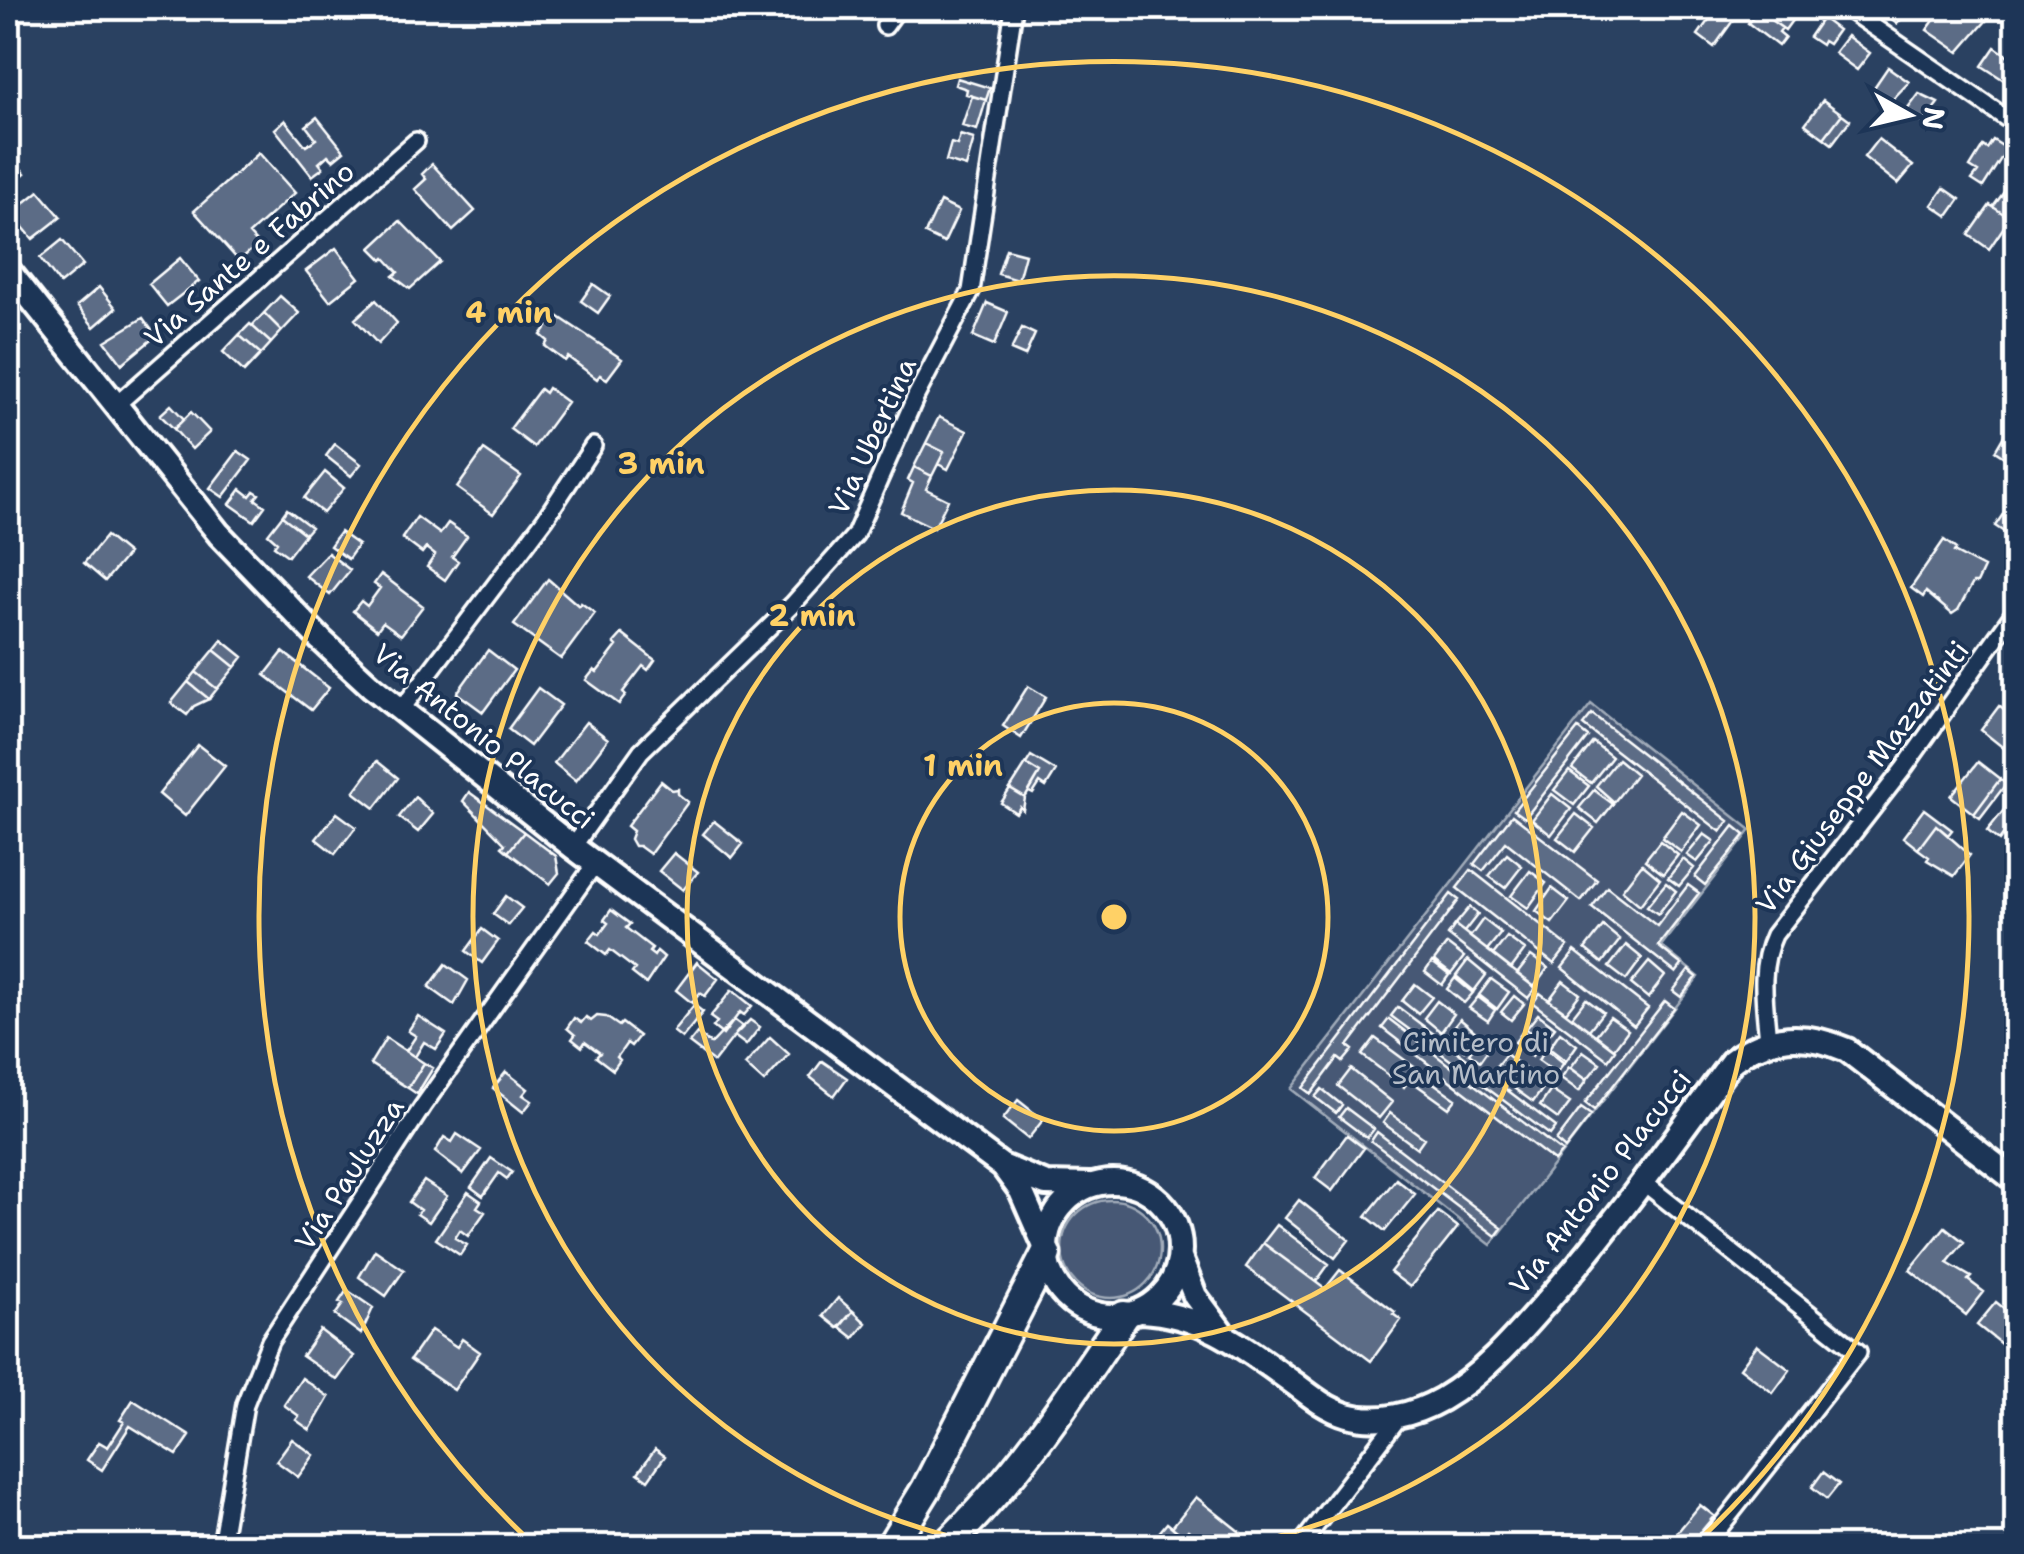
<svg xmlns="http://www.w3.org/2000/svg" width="2024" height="1554" viewBox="0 0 2024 1554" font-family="'Shantell Sans',sans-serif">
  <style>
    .green { fill: #465975; stroke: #a2acba; stroke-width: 2.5 }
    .building { fill: #5b6c86; stroke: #fff; stroke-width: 2.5 }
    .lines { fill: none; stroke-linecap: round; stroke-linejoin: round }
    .minor-casing { stroke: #fff; stroke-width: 22 }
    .secondary-casing { stroke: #fff; stroke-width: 30 }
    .trunk-casing { stroke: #fff; stroke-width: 35 }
    .minor { stroke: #1d3557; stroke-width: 15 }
    .secondary { stroke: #1d3557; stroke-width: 22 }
    .trunk { stroke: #1d3557; stroke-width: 28 }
    .ring { fill: none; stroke: #ffd166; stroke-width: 5 }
    .labels { text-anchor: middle; stroke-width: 8; stroke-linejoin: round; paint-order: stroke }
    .street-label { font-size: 28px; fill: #fff; stroke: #1d3557 }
    .park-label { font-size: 28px; fill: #b5bdc8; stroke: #1d3557 }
    .centre { fill: #ffd166; stroke: #1d3557; stroke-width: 5 }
    .ring-label { font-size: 30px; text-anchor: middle; font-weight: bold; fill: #ffd166; stroke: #1d3557; stroke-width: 8; stroke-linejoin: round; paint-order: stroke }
  </style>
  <rect width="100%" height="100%" fill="#2a4161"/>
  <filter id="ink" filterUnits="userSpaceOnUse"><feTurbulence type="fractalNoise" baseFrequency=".01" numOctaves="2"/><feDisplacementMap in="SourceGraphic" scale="20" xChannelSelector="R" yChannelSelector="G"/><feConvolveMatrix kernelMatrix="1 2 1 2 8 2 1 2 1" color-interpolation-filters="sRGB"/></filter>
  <g filter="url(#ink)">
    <path class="green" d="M 1591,704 L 1751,830 L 1661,946 L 1699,977 L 1491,1245 L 1291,1089 Z
      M1062 1249a49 49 0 1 1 98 0a49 49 0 1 1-98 0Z"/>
    <path class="building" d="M 1717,8 L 1742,8 L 1714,47 L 1698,35 Z
      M 1759,8 L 1771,14 L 1768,18 L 1782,28 L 1779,32 L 1785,37 L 1778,46 L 1748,23 Z
      M 1773,8 L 1779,9 L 1801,8 L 1785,30 L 1768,18 Z
      M 1875,8 L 1910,8 L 1897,24 Z
      M 1943,8 L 1966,8 L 1986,21 L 1959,52 L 1927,30 Z
      M 1822,18 L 1838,30 L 1828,44 L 1823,41 L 1821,45 L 1809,37 Z
      M 1847,36 L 1870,53 L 1857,70 L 1834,53 Z
      M 1995,47 L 2016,61 L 2016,68 L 2007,82 L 1982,66 Z
      M 1888,67 L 1909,82 L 1891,101 L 1873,89 Z
      M 957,78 L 990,88 L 986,100 L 966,94 L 967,89 L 955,85 Z
      M 1919,94 L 1938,103 L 1923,123 L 1907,110 Z
      M 972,96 L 986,100 L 977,130 L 962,126 Z
      M 1823,100 L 1842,114 L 1824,138 L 1805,124 Z
      M 1842,114 L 1850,120 L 1832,144 L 1824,138 Z
      M 317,117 L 344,151 L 333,160 L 328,155 L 319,163 L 323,168 L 312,176 L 275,129 L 285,120 L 306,146 L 316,139 L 306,126 Z
      M 960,135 L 974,139 L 966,167 L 946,161 L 951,143 L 957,145 Z
      M 1878,139 L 1913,166 L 1898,184 L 1864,157 Z
      M 1993,140 L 2007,149 L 1983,187 L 1972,180 L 1978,172 L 1970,167 L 1983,146 L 1987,149 Z
      M 8,153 L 25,173 L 8,188 Z
      M 259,153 L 295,193 L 249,234 L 258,244 L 239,261 L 194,211 Z
      M 432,164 L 475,211 L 453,231 L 415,189 L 426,179 L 422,174 Z
      M 1944,188 L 1960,199 L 1948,216 L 1932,205 Z
      M 39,191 L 61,217 L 33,239 L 22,226 L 18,229 L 8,216 Z
      M 2004,192 L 2016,200 L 2016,208 L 2010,218 L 1993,207 Z
      M 940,202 L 959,211 L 944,243 L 925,234 Z
      M 1990,205 L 2010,218 L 1989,249 L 1969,235 Z
      M 400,221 L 440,262 L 410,289 L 393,276 L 398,272 L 385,258 L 383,260 L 371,248 Z
      M 62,240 L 83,265 L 60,284 L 40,258 Z
      M 336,248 L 359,278 L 330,301 L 306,271 Z
      M 1006,249 L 1025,254 L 1018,280 L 998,274 Z
      M 180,258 L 199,281 L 167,306 L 149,284 Z
      M 593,284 L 610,296 L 598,313 L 581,301 Z
      M 99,287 L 116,308 L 94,327 L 77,306 Z
      M 280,296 L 299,313 L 282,331 L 264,313 Z
      M 376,300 L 397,323 L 378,344 L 355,319 Z
      M 987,303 L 1008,312 L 994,345 L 973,336 Z
      M 264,313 L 282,331 L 271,343 L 252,326 Z
      M 556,315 L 622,359 L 607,379 L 600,375 L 597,379 L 568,357 L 565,361 L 545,346 L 548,341 L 541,335 Z
      M 143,318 L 156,336 L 122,364 L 105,341 Z
      M 250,324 L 271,343 L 261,354 L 239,335 Z
      M 1022,328 L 1035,334 L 1025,356 L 1011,350 Z
      M 239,335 L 261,354 L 244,372 L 223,352 Z
      M 548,388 L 567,402 L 534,447 L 510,429 L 540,389 L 545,393 Z
      M 171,405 L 184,419 L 174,429 L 160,415 Z
      M 191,412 L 210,432 L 192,449 L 174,429 Z
      M 2016,415 L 2014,443 L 2016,445 L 2016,465 L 1995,451 Z
      M 939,417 L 967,431 L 948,469 L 938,464 L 944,452 L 926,443 Z
      M 926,443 L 944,452 L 932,476 L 914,467 Z
      M 335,444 L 361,464 L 351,476 L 326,456 Z
      M 484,450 L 521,476 L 493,514 L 457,488 Z
      M 238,451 L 251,460 L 223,497 L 210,488 Z
      M 914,467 L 932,476 L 926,489 L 948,500 L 934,528 L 901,512 L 913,483 L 908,480 Z
      M 325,472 L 344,488 L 323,513 L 304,498 Z
      M 241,489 L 250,496 L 254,491 L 259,494 L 255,499 L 265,506 L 254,521 L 230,504 Z
      M 2012,501 L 2016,503 L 2016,540 L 1995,526 Z
      M 287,509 L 311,527 L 305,534 L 282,516 Z
      M 282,516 L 305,534 L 288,556 L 274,546 L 277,542 L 268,534 Z
      M 417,517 L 440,534 L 448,523 L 467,536 L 452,557 L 458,561 L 445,580 L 427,567 L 435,555 L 426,548 L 422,553 L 402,538 Z
      M 340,532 L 358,545 L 348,559 L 330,546 Z
      M 106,536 L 128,554 L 105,581 L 84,563 Z
      M 1944,540 L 1956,549 L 1954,552 L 1984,568 L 1977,583 L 1973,583 L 1958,610 L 1952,614 L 1926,592 L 1923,597 L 1911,588 Z
      M 328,553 L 350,570 L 330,595 L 306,576 Z
      M 381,574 L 423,606 L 401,635 L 383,622 L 377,630 L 353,611 L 361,601 L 367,606 L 380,588 L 374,584 Z
      M 548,579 L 579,606 L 581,603 L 595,613 L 561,659 L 514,625 Z
      M 622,634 L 655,660 L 648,670 L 643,666 L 623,692 L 626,695 L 619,704 L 586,680 L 594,670 L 597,672 L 617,646 L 614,643 Z
      M 222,640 L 243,657 L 235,667 L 214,650 Z
      M 214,650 L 235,667 L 217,689 L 196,672 Z
      M 488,650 L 514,670 L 483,712 L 457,693 Z
      M 283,652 L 329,688 L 311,710 L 265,675 Z
      M 196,672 L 217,689 L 209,699 L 188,682 Z
      M 188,682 L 209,699 L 194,706 L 187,715 L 171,703 Z
      M 1028,686 L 1046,697 L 1021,738 L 1003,726 Z
      M 538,688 L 561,705 L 530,746 L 508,729 Z
      M 1999,706 L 2016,720 L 2016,758 L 1981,730 Z
      M 1592,714 L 1729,821 L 1721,832 L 1583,725 Z
      M 586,722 L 608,739 L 576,781 L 554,763 Z
      M 1578,729 L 1588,737 L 1525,818 L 1514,810 Z
      M 1593,742 L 1612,757 L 1591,783 L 1572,769 Z
      M 198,745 L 225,766 L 185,816 L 159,794 Z
      M 1031,756 L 1056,771 L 1046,787 L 1040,783 L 1033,794 L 1029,792 L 1040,773 L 1026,764 Z
      M 1618,759 L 1636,774 L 1614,802 L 1596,786 Z
      M 377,761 L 398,778 L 375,808 L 354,792 Z
      M 1978,762 L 2000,779 L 1974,814 L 1951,796 Z
      M 1026,764 L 1040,773 L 1025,798 L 1010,789 Z
      M 1569,771 L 1589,786 L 1574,805 L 1554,790 Z
      M 2000,779 L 2006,784 L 1980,818 L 1974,814 Z
      M 661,781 L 672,790 L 678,789 L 678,794 L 688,802 L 650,854 L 639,846 L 634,846 L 630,839 L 633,831 L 627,826 Z
      M 1010,789 L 1025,798 L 1023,810 L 1020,807 L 1016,813 L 1001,803 Z
      M 1594,790 L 1613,804 L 1598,823 L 1579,808 Z
      M 469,792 L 524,832 L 508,852 L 502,847 L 505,844 L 463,801 Z
      M 1552,794 L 1571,809 L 1551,835 L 1532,820 Z
      M 415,797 L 433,814 L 418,832 L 399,817 Z
      M 2008,805 L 2016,811 L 2016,818 L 1999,841 L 1987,831 Z
      M 1924,809 L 1952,830 L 1948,835 L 1936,825 L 1918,849 L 1903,837 Z
      M 1682,811 L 1701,825 L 1681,852 L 1662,838 Z
      M 337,813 L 356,827 L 335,854 L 316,839 Z
      M 1576,814 L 1594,828 L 1575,852 L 1557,838 Z
      M 1512,815 L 1597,880 L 1581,901 L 1506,842 L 1483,871 L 1474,864 Z
      M 714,821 L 743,844 L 732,858 L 703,834 Z
      M 1936,825 L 1970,855 L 1954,876 L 1927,860 L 1929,857 L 1918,849 Z
      M 1734,826 L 1745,835 L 1705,885 L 1695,877 Z
      M 524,832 L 556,856 L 559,873 L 550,884 L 508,852 Z
      M 1704,834 L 1714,841 L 1697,862 L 1687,855 Z
      M 1660,841 L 1678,855 L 1663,874 L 1645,860 Z
      M 674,853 L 698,872 L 683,890 L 659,871 Z
      M 1507,854 L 1522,866 L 1505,888 L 1489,876 Z
      M 1683,859 L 1694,868 L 1679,886 L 1668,878 Z
      M 1642,864 L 1660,879 L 1640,905 L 1622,890 Z
      M 1471,870 L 1568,946 L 1554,964 L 1457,888 Z
      M 1530,871 L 1546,883 L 1528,908 L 1511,896 Z
      M 1666,883 L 1676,891 L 1658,914 L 1647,906 Z
      M 1688,885 L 1699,893 L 1658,946 L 1682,965 L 1676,973 L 1592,907 L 1607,887 L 1657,926 Z
      M 1552,888 L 1569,901 L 1552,923 L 1536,911 Z
      M 1451,894 L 1459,900 L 1348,1046 L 1353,1050 L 1343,1062 L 1338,1058 L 1311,1094 L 1303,1088 Z
      M 506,896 L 522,908 L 508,925 L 493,914 Z
      M 1470,907 L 1478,914 L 1464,932 L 1455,925 Z
      M 611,910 L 630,924 L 626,928 L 652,948 L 649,952 L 654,956 L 657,951 L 664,957 L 646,984 L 632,973 L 635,969 L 610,950 L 606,955 L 588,941 L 596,931 L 600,934 L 608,923 L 604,920 Z
      M 1483,919 L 1501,933 L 1487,950 L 1470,937 Z
      M 1455,925 L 1536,988 L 1528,998 L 1448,935 Z
      M 1603,926 L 1620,940 L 1602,963 L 1585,949 Z
      M 482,929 L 498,941 L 482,963 L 466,951 Z
      M 1507,937 L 1525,950 L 1511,969 L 1493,955 Z
      M 1447,944 L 1464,957 L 1451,974 L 1434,961 Z
      M 1626,945 L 1642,958 L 1626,980 L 1609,967 Z
      M 1575,951 L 1648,1008 L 1634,1026 L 1562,968 Z
      M 1531,956 L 1548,968 L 1534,987 L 1517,974 Z
      M 1468,960 L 1486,975 L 1474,991 L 1456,976 Z
      M 697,962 L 718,979 L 705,996 L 700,993 L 692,1003 L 676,990 Z
      M 1432,962 L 1449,975 L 1442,985 L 1425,972 Z
      M 1649,962 L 1665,976 L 1648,998 L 1631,984 Z
      M 446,964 L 468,980 L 454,1005 L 429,987 Z
      M 1689,970 L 1697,977 L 1681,997 L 1673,991 Z
      M 1455,978 L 1473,993 L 1464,1003 L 1447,989 Z
      M 1491,979 L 1509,992 L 1497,1009 L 1479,995 Z
      M 1563,981 L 1580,994 L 1566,1012 L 1549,1000 Z
      M 1415,984 L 1432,997 L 1418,1014 L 1402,1001 Z
      M 732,990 L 752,1006 L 744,1015 L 740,1012 L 723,1035 L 713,1027 L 717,1022 L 710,1017 Z
      M 1540,993 L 1615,1050 L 1608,1060 L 1533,1003 Z
      M 1514,996 L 1524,1004 L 1511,1020 L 1501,1012 Z
      M 1478,997 L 1495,1010 L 1488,1021 L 1469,1008 Z
      M 1586,999 L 1603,1012 L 1589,1030 L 1572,1017 Z
      M 1437,1001 L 1454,1014 L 1441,1032 L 1424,1018 Z
      M 1665,1001 L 1674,1008 L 1594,1110 L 1585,1103 Z
      M 694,1005 L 703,1012 L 682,1038 L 673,1031 Z
      M 1398,1007 L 1475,1065 L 1469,1074 L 1391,1016 Z
      M 1538,1014 L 1555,1027 L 1543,1042 L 1526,1029 Z
      M 418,1016 L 446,1034 L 436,1049 L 424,1042 L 415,1057 L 406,1051 L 416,1036 L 408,1031 Z
      M 597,1016 L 606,1017 L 619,1026 L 622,1023 L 639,1036 L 631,1046 L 627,1043 L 617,1057 L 620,1060 L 613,1070 L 596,1057 L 600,1053 L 585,1042 L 582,1047 L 572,1039 L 575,1035 L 567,1028 L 574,1018 L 581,1023 L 586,1017 L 591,1021 Z
      M 1610,1017 L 1628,1030 L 1614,1049 L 1596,1035 Z
      M 1389,1019 L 1562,1152 L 1554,1161 L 1382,1028 Z
      M 1460,1019 L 1477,1033 L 1464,1050 L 1447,1036 Z
      M 734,1020 L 742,1026 L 714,1062 L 689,1043 L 697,1033 L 711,1044 Z
      M 750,1020 L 760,1027 L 746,1045 L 734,1036 Z
      M 1523,1031 L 1541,1046 L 1532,1056 L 1515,1042 Z
      M 1560,1032 L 1577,1045 L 1566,1061 L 1549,1048 Z
      M 1482,1036 L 1492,1044 L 1480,1061 L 1469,1053 Z
      M 770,1037 L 789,1054 L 764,1082 L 745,1065 Z
      M 386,1038 L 424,1063 L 408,1088 L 370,1064 Z
      M 1375,1038 L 1417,1069 L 1404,1087 L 1362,1055 Z
      M 1546,1049 L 1564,1063 L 1556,1073 L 1538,1060 Z
      M 1583,1051 L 1600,1063 L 1587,1079 L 1571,1067 Z
      M 1506,1054 L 1524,1068 L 1511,1084 L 1493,1070 Z
      M 822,1061 L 847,1078 L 834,1096 L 810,1077 Z
      M 424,1063 L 433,1068 L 417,1094 L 408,1088 Z
      M 1569,1067 L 1587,1080 L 1579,1091 L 1561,1078 Z
      M 1351,1069 L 1392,1102 L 1379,1118 L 1338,1086 Z
      M 1482,1071 L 1556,1127 L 1550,1135 L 1476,1080 Z
      M 1529,1071 L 1546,1084 L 1533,1102 L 1515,1089 Z
      M 506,1072 L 528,1089 L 523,1095 L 532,1101 L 523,1112 L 493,1088 Z
      M 1421,1074 L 1456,1099 L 1449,1108 L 1414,1083 Z
      M 1322,1089 L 1342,1105 L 1336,1113 L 1315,1097 Z
      M 1551,1090 L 1570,1103 L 1558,1119 L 1540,1106 Z
      M 1018,1100 L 1043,1120 L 1028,1139 L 1003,1119 Z
      M 1346,1108 L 1374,1129 L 1367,1138 L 1339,1117 Z
      M 1581,1108 L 1591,1115 L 1565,1149 L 1556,1141 Z
      M 1390,1113 L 1424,1138 L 1417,1148 L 1383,1123 Z
      M 1377,1132 L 1502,1228 L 1496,1236 L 1371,1141 Z
      M 457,1134 L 481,1150 L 463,1174 L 435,1152 L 444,1137 L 452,1142 Z
      M 1347,1135 L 1364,1148 L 1332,1191 L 1315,1178 Z
      M 491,1158 L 512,1172 L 507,1179 L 499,1173 L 483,1196 L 471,1187 Z
      M 1396,1179 L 1415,1194 L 1385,1231 L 1366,1216 Z
      M 424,1181 L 447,1196 L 429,1222 L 417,1214 L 420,1210 L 409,1202 Z
      M 468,1192 L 481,1201 L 477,1207 L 485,1212 L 468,1236 L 460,1230 L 455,1238 L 467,1245 L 460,1255 L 436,1239 Z
      M 1299,1200 L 1349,1240 L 1335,1258 L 1285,1218 Z
      M 1438,1212 L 1458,1227 L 1410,1287 L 1390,1272 Z
      M 1277,1225 L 1329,1264 L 1316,1282 L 1263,1243 Z
      M 1945,1227 L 1964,1242 L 1947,1263 L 1971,1277 L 1968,1280 L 1984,1292 L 1966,1315 L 1910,1270 Z
      M 1263,1243 L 1325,1289 L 1340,1270 L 1395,1312 L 1393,1314 L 1401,1320 L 1371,1361 L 1246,1267 Z
      M 375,1250 L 404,1270 L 386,1296 L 359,1277 Z
      M 347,1290 L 373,1308 L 361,1334 L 335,1315 L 343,1304 L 339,1302 Z
      M 838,1298 L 853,1311 L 838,1328 L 823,1316 Z
      M 1996,1302 L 2011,1314 L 2016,1314 L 2016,1356 L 1977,1325 Z
      M 853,1311 L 866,1323 L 854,1338 L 840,1327 Z
      M 320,1330 L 354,1356 L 337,1380 L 302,1356 Z
      M 431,1330 L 457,1347 L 462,1339 L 480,1352 L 454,1390 L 410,1360 Z
      M 1757,1345 L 1790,1370 L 1773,1393 L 1740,1368 Z
      M 302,1378 L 329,1397 L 310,1430 L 296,1420 L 299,1416 L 284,1405 Z
      M 133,1400 L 190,1436 L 177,1455 L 130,1426 L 102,1470 L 87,1460 L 99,1442 L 108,1447 L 124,1422 L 120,1420 Z
      M 292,1439 L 314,1455 L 298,1477 L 276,1461 Z
      M 655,1449 L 665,1456 L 648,1480 L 638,1473 Z
      M 1823,1472 L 1839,1484 L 1827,1499 L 1812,1487 Z
      M 1196,1497 L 1240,1532 L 1229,1546 L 1208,1546 L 1188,1530 L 1183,1536 L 1172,1527 Z
      M 1700,1505 L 1714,1516 L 1689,1546 L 1666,1546 Z
      M 1167,1523 L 1190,1541 L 1185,1546 L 1172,1546 L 1157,1535 Z"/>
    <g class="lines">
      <defs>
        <path id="minor" d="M 1846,8 L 2016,125
          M 885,26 L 898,8
          M 116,405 L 416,141
          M 401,710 L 545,519 L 593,446
          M 573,847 L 641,751 L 792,605 L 855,535 L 916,396 L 971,291 L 1014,8
          M 1768,1041 C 1765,1004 1758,969 1774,935 L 1904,768 L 2016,610
          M 1643,1182 L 1858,1352 L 1705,1546
          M 221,1546 L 245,1404 L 270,1341 L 423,1106 L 595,864
          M 1300,1546 L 1400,1416"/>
        <path id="secondary" d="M 8,270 L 219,534 L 321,640 L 372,687 L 573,847 L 1002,1166 L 1046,1184 L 1089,1185
          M 1004,1168 L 1021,1191 L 1045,1246
          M1046 1249a67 67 0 1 1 134 0a67 67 0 1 1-134 0Z
          M 1180,1258 L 1195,1296 L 1221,1331
          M 1141,1311 C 1204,1314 1246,1349 1295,1384 C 1312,1397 1327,1409 1347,1415 C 1378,1424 1414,1415 1442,1399 C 1483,1375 1516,1336 1547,1301 C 1614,1225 1672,1142 1732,1061 C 1769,1033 1806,1032 1847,1050 L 2016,1181"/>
        <path id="trunk" d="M 891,1546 L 926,1489 L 1046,1254
          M 945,1546 C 1017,1477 1069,1398 1124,1316"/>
      </defs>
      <use href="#minor" class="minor-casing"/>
      <use href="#secondary" class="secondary-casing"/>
      <use href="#trunk" class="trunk-casing"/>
      <use href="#minor" class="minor"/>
      <use href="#secondary" class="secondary"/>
      <use href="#trunk" class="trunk"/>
    </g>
  </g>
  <g class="ring">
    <circle cx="1114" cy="917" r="214"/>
    <circle cx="1114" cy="917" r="427"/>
    <path d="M992 1546A641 641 0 1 1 1236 1546"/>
    <path d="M531 1542A855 855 0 1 1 1697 1542"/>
  </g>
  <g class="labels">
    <g class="street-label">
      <text transform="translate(249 254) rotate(-41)" y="10">Via Sante e Fabrino</text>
      <text transform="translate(872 436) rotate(-65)" y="10">Via Ubertina</text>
      <text transform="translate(484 736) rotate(39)" y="10">Via Antonio Placucci</text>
      <text transform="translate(1862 777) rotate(-53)" y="10">Via Giuseppe Mazzatinti</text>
      <text transform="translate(349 1174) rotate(-57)" y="10">Via Pauluzza</text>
      <text transform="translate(1600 1182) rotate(-52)" y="10">Via Antonio Placucci</text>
    </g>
    <g class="park-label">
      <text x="1476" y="1052">Cimitero di<tspan x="1476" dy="32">San Martino</tspan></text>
    </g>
  </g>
  <circle cx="1114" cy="917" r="15" class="centre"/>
  <g class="ring-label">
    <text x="509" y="323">4 min</text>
    <text x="661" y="474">3 min</text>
    <text x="812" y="626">2 min</text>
    <text x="963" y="776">1 min</text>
  </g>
  <rect width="2024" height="1554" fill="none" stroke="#1d3557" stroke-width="40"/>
  <rect x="20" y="20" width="1984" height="1514" fill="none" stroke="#fff" stroke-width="4" filter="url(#ink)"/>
  <g transform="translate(1909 115) rotate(98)" stroke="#1d3557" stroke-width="8" paint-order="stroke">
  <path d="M0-8L18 38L0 25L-18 38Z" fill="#ffffff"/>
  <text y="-15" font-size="28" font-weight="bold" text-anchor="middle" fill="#ffffff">N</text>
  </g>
</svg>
